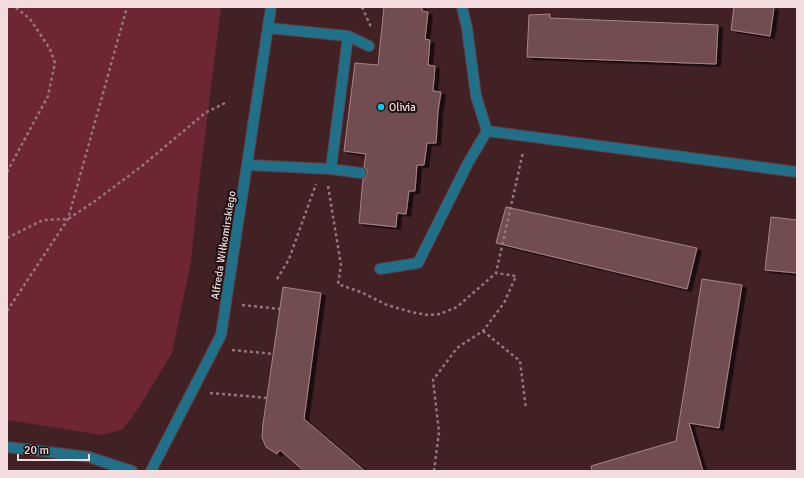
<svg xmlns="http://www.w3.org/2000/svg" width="804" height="478" viewBox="0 0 804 478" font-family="Signika,sans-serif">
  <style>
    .green { fill: #6f2633 }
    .building { fill: #714d50; stroke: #aa8285; filter: url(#shadow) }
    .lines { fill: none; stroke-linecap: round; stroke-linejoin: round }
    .minor-casing { stroke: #5e3f42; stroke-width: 12 }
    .path { stroke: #93777a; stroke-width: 2.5; stroke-dasharray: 3 3; stroke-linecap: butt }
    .minor { stroke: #1f7088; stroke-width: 10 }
    .poi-dot { fill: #03cbf9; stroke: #1f1011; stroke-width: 1.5 }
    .labels { text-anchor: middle; stroke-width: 4; stroke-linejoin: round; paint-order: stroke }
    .poi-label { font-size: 11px; fill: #f2dcdd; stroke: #1f1011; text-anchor: start }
    .street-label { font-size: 11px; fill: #f2dcdd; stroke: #1f1011 }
  </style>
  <defs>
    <filter id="shadow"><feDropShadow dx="4.5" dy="2.5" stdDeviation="0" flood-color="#0009"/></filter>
  </defs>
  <rect width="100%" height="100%" fill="#422125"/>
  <path class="green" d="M 7,7 L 221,7 L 198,192 L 191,261 L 172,353 L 138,409 L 123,429 L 102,435 L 7,420 Z"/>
  <path class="building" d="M 384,7 L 422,7 L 422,11 L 428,12 L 425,39 L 430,40 L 428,65 L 435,66 L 433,91 L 441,92 L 438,111 L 436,143 L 427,143 L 424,165 L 417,165 L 415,191 L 409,191 L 406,214 L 397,213 L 396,227 L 359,223 L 363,179 L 366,177 L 367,173 L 367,170 L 364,167 L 366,154 L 344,151 L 355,63 L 378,65 Z
    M 734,7 L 774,7 L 770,36 L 731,30 Z
    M 550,14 L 550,18 L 718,25 L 716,64 L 527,57 L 529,15 Z
    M 506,207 L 697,248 L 687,289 L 496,243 Z
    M 771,217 L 797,220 L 797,273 L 765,270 Z
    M 702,279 L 742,285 L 719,428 L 689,423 L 703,471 L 592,471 L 591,466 L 676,441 Z
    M 283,287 L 321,293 L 304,419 L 365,471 L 304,471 L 280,450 L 277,454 L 266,447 L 262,437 L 263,424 Z"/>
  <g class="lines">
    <defs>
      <path id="minor" d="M 268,28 L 348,36 L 369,46
        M 487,131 L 797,172
        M 247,165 L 331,169 L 361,173
        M 331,169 L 348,36
        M 380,269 L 418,263 L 468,163 L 487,131 L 476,96 L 467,28 L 462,7
        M 7,447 L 89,457 L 132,471
        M 151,471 L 221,335 L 271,7"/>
    </defs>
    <use href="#minor" class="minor-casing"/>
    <path class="path" d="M 362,7 L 371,27 L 370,28
      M 7,172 L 48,96 L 55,63 L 50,49 L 30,19 L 15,7
      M 328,186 L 341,265 L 338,284 L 363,293 L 387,305 L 411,312 L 428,315 L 440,314 L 457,307 L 496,273 L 523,152
      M 7,238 L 43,220 L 68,219 L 95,201 L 142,166 L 205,113 L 225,103
      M 277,279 L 289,259 L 316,184
      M 242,305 L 280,309
      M 7,311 L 68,219 L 127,7
      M 483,331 L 520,361 L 526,409
      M 232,350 L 274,354
      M 210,393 L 268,398
      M 434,471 L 439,432 L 433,380 L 457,348 L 483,331 L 504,303 L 516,276 L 496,273"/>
    <use href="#minor" class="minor"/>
  </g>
  <circle class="poi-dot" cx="381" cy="107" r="4"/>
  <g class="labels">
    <g class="poi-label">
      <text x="389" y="111">Olivia</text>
    </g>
    <g class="street-label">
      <text transform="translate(223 245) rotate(-81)" y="4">Alfreda Wiłkomirskiego</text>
    </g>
  </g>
  <rect width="804" height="478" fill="none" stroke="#f2dcdd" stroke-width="16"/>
  <path d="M18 454v6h71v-6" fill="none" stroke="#f2dcdd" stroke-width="2"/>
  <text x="24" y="454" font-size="12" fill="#f2dcdd" stroke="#1f1011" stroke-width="3" paint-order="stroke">20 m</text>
</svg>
